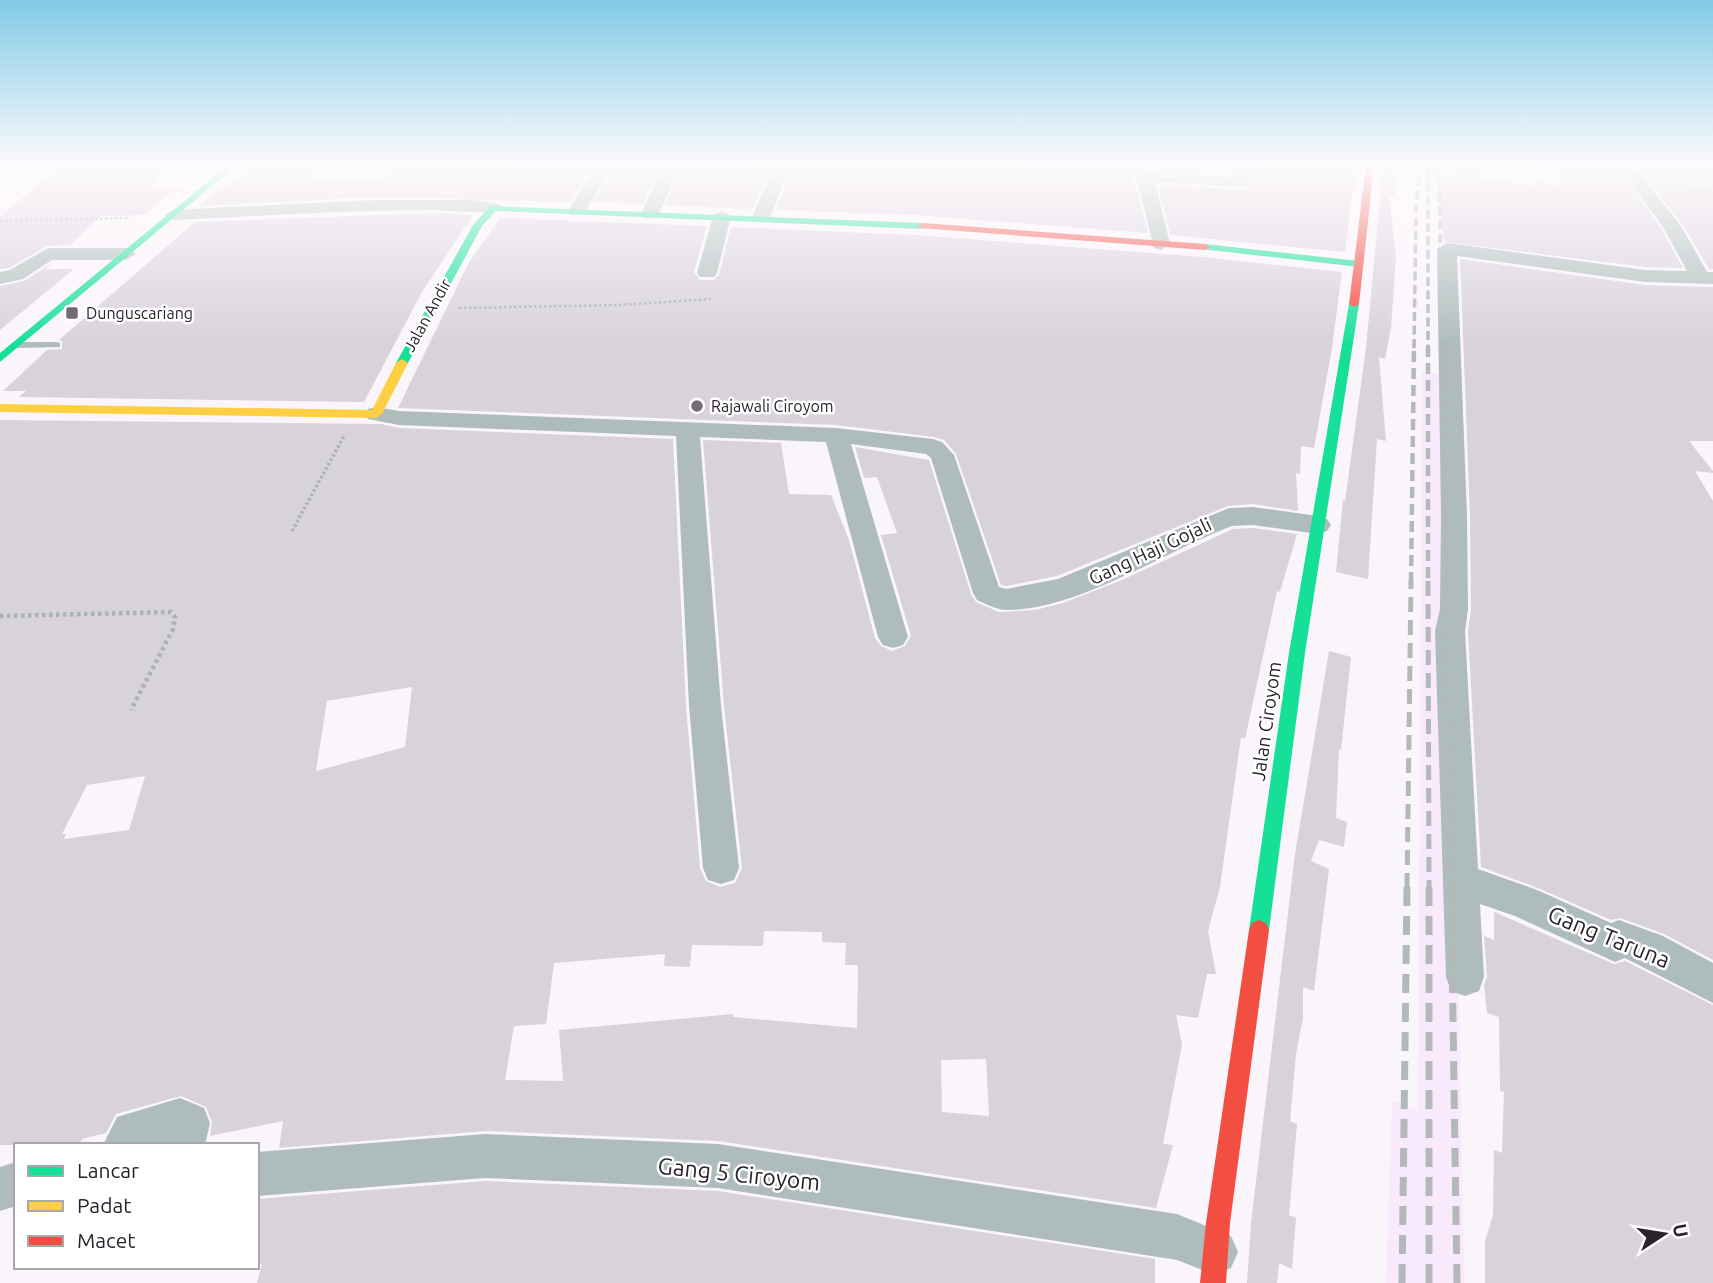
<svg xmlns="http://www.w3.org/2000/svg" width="1713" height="1283" viewBox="0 0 1713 1283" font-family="Ubuntu,sans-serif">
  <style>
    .built { fill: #f8e9fd }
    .building { fill: #d8d2db; fill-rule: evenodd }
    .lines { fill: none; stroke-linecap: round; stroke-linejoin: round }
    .path-far2 { stroke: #aab3b4; stroke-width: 2.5; stroke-dasharray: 2.5 2.5; stroke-linecap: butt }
    .path-far1 { stroke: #aab3b4; stroke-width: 3.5; stroke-dasharray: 2.5 2.5; stroke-linecap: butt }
    .path { stroke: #aab3b4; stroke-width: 4.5; stroke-dasharray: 3.5 3.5; stroke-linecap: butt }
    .lane { fill: #aebdbb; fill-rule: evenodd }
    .street { fill: #aebdbb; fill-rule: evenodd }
    .fast { fill: #16e098; fill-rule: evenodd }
    .slow { fill: #ffcf43; fill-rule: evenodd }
    .jam { fill: #f24e42; fill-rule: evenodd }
    .rail-far3 { stroke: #b3b9ba; stroke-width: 3.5; stroke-dasharray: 9 4.5; stroke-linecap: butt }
    .rail-far2 { stroke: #b3b9ba; stroke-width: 4.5; stroke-dasharray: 11 6; stroke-linecap: butt }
    .rail-far1 { stroke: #b3b9ba; stroke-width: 5; stroke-dasharray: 15 8; stroke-linecap: butt }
    .rail { stroke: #b3b9ba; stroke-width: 7; stroke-dasharray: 19 10; stroke-linecap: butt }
    .poi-dot { fill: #736c76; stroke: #fff; stroke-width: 2.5 }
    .labels { text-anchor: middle; stroke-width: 5; stroke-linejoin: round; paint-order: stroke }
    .far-poi-label { font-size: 16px; fill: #2b222e; stroke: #fff; text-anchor: start }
    .far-street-label { font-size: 16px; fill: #2b222e; stroke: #fff }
    .street-label { font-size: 19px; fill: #2b222e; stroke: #fff }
    .near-street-label { font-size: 23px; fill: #2b222e; stroke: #fff }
  </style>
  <rect width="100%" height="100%" fill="#faf5fb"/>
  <path class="built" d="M 1422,371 L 1448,376 L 1464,1283 L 1386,1283 L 1392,1100 L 1418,1110 Z"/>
  <path class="building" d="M 60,166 L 171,166 L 150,188 L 188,188 L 181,194 L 176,189 L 143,215 L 101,216 L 70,245 L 47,246 L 9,268 L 0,269 L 0,217 Z
    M 251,166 L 324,166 L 312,178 L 380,179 L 394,166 L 551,166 L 553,176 L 585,178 L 571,202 L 374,197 L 200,206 L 221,188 L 227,188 L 234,179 L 239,179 Z
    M 605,166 L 660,166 L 643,204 L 593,202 L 611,172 Z
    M 682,166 L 771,166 L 753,209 L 665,205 Z
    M 792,166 L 1233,166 L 1232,174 L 1137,170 L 1133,177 L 1148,233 L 915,215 L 776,210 Z
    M 1253,166 L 1356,166 L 1345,252 L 1170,235 L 1158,185 L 1249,190 Z
    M 1383,166 L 1398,166 L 1395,197 L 1389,196 L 1396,257 L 1391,328 L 1385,359 L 1379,357 L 1386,441 L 1377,439 L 1368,579 L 1336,572 L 1343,500 L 1345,501 L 1366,348 Z
    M 1452,166 L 1478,169 L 1480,178 L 1534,186 L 1532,179 L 1561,188 L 1561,166 L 1616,166 L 1661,228 L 1683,268 L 1645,267 L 1444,242 L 1435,172 L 1454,175 Z
    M 1637,166 L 1713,166 L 1713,269 L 1709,269 L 1683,225 Z
    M 435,213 L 473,215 L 422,292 L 364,402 L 19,397 L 26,391 L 3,391 L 47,350 L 62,349 L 62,341 L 59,340 L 195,222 Z
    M 500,218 L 707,226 L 694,272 L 700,280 L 714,280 L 719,275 L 731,227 L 915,235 L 1203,257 L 1342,272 L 1332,348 L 1314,448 L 1301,446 L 1300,474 L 1296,473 L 1298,511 L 1253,504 L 1228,506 L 1057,576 L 1006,586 L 1001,585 L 956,454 L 944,440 L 934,437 L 836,425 L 398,408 L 468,264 Z
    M 1460,259 L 1645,285 L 1713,287 L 1713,441 L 1689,441 L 1713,471 L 1713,473 L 1695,471 L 1713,501 L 1713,960 L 1664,934 L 1620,918 L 1611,920 L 1538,888 L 1481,867 L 1468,631 L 1471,609 L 1470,515 Z
    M 52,263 L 46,269 L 74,269 L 0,330 L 0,286 L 24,281 Z
    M 0,420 L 381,424 L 399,428 L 673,439 L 686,706 L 700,868 L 706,881 L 720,887 L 735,883 L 742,868 L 724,706 L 703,440 L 781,443 L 789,494 L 831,495 L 849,540 L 875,638 L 881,646 L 892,651 L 905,646 L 911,636 L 881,535 L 897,533 L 877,477 L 864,478 L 855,447 L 929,460 L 971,594 L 976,602 L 999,612 L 1035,610 L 1063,603 L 1122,580 L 1233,529 L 1253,528 L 1297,534 L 1280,592 L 1277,591 L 1245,739 L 1241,737 L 1220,887 L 1208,931 L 1216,974 L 1207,974 L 1198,1018 L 1176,1015 L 1182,1045 L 1163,1144 L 1173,1145 L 1156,1208 L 718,1141 L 485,1131 L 279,1148 L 283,1121 L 210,1136 L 212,1122 L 206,1107 L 181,1096 L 116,1114 L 106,1133 L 82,1139 L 80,1145 L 0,1145 ZM 412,687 L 405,747 L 316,771 L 327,701 ZM 145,776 L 129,830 L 64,839 L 66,834 L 62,834 L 87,785 ZM 764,931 L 822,932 L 822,942 L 846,943 L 845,965 L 858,965 L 857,1028 L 733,1017 L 733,1014 L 559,1030 L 563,1081 L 505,1080 L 514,1026 L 546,1024 L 554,963 L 665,954 L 664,966 L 690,967 L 692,945 L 763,946 ZM 986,1059 L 989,1116 L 942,1112 L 941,1060 Z
    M 1329,651 L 1351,657 L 1341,750 L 1339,749 L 1336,818 L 1347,822 L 1344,847 L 1319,840 L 1311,861 L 1329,869 L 1314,991 L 1303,987 L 1303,1018 L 1296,1054 L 1290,1121 L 1297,1124 L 1289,1215 L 1296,1218 L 1292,1269 L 1279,1263 L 1277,1283 L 1247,1283 L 1251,1223 L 1295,854 Z
    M 1494,912 L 1614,964 L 1625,961 L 1713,1005 L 1713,1283 L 1485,1283 L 1485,1241 L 1493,1215 L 1494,1150 L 1502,1153 L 1504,1092 L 1500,1091 L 1499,1017 L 1487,1013 L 1484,985 L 1487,977 L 1484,936 L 1494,940 Z
    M 485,1181 L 718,1191 L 1155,1259 L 1155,1283 L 257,1283 L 262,1264 L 257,1265 L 257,1199 Z"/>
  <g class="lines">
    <path class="path-far2" d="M 1668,188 L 1713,192
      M 0,221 L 131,218
      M 459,308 L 619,305 L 711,299"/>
    <path class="path-far1" d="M 292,531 L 344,436"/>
    <path class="path" d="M 0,616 L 171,612 L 175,617 L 173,629 L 131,710"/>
    <path class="lane" d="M 56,342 L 60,343 L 60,347 L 16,348 L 11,345 L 16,342 Z"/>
    <path class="street" d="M 553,166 L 601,166 L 609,171 L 583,215 L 571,215 L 568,211 L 590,176 L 553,173 Z
      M 663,166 L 679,166 L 659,214 L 656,218 L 644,218 L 641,214 Z
      M 774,166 L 790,166 L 770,217 L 761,222 L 755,221 L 752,217 Z
      M 1235,166 L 1251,166 L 1249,187 L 1155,182 L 1170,244 L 1161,250 L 1154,248 L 1136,176 L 1139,172 L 1234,177 Z
      M 1618,166 L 1634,166 L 1681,226 L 1707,272 L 1713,272 L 1713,284 L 1645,282 L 1457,256 L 1467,515 L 1468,609 L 1465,631 L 1478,869 L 1537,890 L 1611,923 L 1619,920 L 1663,936 L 1713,963 L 1713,1003 L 1625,958 L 1615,962 L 1515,916 L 1480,904 L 1484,977 L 1479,991 L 1465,996 L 1451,991 L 1446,977 L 1435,631 L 1440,609 L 1441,515 L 1437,249 L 1447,243 L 1645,270 L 1687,271 L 1663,227 Z
      M 374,200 L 472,200 L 499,204 L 502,208 C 495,216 448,210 435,210 C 347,210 260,216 173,220 L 164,215 L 173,210 Z
      M 722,211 L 731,216 L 717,273 L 714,277 L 700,277 L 697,273 L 713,216 Z
      M 48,248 L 126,248 L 136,254 L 126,260 L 52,260 L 23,279 L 0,284 L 0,272 L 10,270 Z
      M 376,407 L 399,411 L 836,428 L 933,439 L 942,442 L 954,455 L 999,587 L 1006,589 L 1058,579 L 1229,508 L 1253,507 L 1318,516 L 1327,519 L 1331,525 L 1327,531 L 1318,534 L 1253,525 L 1232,526 C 1166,551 1078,610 1007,610 C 997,610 986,604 977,600 L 973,593 L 931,458 L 926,454 L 851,444 L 908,637 L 903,645 L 893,648 L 883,645 L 878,637 L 826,442 L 700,437 L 721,706 L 739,868 L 734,880 L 721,884 L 708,880 L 703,868 L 689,706 L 676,436 L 399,425 L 368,419 L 364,414 L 368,409 Z
      M 180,1098 L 204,1108 L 210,1123 L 205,1145 L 103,1145 L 117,1117 Z
      M 485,1134 L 718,1144 L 1177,1214 L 1231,1236 L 1238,1252 L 1231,1268 L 1215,1275 L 1177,1260 L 718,1188 L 485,1178 L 257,1196 L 257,1152 Z
      M 16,1162 L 16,1206 L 0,1211 L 0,1167 Z"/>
    <path class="fast" d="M 227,166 L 236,166 L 0,362 L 0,353 Z
      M 490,206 L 923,223 L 928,226 L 923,229 L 496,211 L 482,226 L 408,363 L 406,365 L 398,365 L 396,363 L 473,225 Z
      M 1205,244 L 1359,261 L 1364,264 L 1359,267 L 1201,249 L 1201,245 Z
      M 1354,301 L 1359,304 L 1305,653 L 1269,930 L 1266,937 L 1259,940 L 1252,937 L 1249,930 L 1289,653 L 1349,304 Z"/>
    <path class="slow" d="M 402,359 L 408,363 L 382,414 L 376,418 L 0,412 L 0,404 L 372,410 L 396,363 Z"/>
    <path class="jam" d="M 1366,166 L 1374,166 L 1359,304 L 1354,307 L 1349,304 Z
      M 923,223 L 1205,244 L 1210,247 L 1205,250 L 920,228 L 918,226 Z
      M 1259,920 L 1266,923 L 1269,930 L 1230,1223 L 1226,1283 L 1200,1283 L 1206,1223 L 1249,930 L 1252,923 Z"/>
    <path class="rail-far3" d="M 1439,166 L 1442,348
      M 1428,169 L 1428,348
      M 1414,348 L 1416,210 L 1420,166"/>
    <path class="rail-far2" d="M 1428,346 L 1428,583
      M 1442,346 L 1446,583
      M 1411,583 L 1414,346"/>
    <path class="rail-far1" d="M 1428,581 L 1429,888
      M 1446,581 L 1451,888
      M 1407,888 L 1411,581"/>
    <path class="rail" d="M 1429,887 L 1429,1283
      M 1451,887 L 1457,1283
      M 1402,1283 L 1407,887"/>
  </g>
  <linearGradient id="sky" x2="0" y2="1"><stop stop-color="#82cbe6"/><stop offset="0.48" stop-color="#fdfafd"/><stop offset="1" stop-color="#fdfafd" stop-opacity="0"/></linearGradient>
  <rect width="1713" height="345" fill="url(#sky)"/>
  <g class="poi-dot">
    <rect x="65" y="306" width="14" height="14" rx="3.5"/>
    <circle cx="697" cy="406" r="7"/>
  </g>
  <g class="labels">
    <g class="far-poi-label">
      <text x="86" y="319">Dunguscariang</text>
      <text x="711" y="412">Rajawali Ciroyom</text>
    </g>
    <g class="far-street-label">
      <text transform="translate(427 315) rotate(-61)" y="6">Jalan Andir</text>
    </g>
    <g class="street-label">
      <text transform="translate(1150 551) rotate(-25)" y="7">Gang Haji Gojali</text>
      <text transform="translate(1266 721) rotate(-82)" y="7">Jalan Ciroyom</text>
    </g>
    <g class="near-street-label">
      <text transform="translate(1609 937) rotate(22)" y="8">Gang Taruna</text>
      <text transform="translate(739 1174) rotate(6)" y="8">Gang 5 Ciroyom</text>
    </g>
  </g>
  <rect x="14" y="1143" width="245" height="126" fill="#ffffff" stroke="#aaa7ab" stroke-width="2"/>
  <rect x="28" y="1166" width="35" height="10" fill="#16e098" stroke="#aaa7ab" stroke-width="2"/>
  <text x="77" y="1178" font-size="21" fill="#2b222e">Lancar</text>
  <rect x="28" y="1201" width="35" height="10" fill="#ffcf43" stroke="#aaa7ab" stroke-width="2"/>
  <text x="77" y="1213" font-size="21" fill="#2b222e">Padat</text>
  <rect x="28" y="1236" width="35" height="10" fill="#f24e42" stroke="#aaa7ab" stroke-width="2"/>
  <text x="77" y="1248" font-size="21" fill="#2b222e">Macet</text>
  <g transform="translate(1664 1234) rotate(78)" stroke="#ffffff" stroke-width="5" paint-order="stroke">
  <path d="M0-5L12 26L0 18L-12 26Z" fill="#2b222e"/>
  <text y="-10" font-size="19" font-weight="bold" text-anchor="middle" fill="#2b222e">U</text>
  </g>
</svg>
